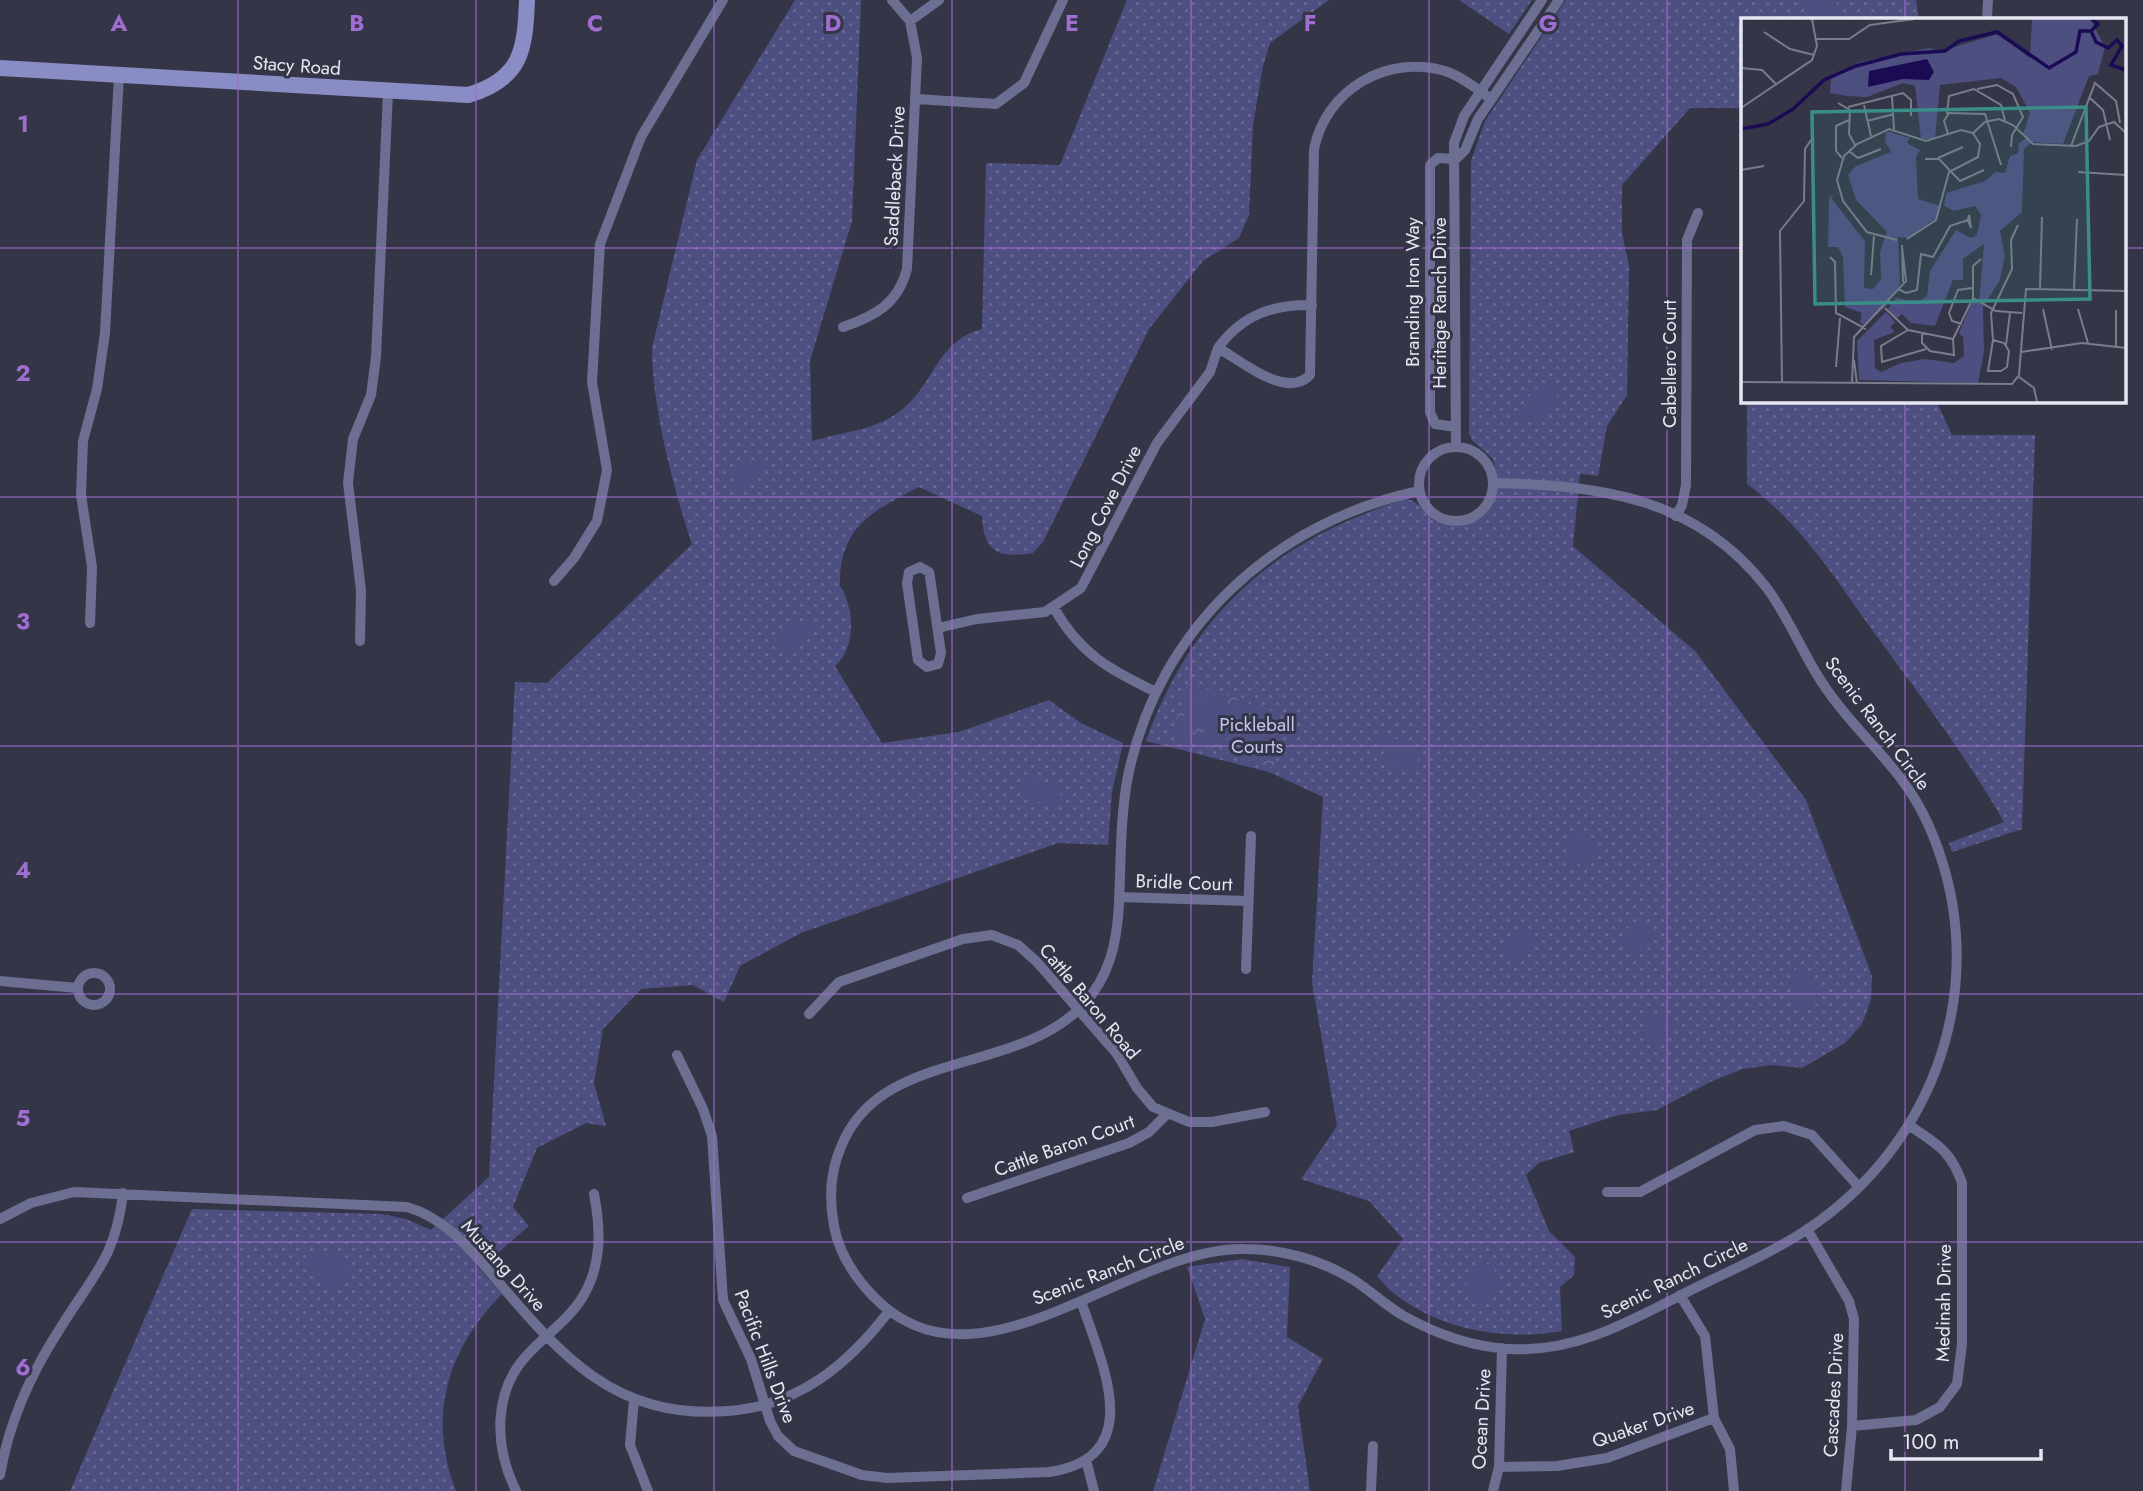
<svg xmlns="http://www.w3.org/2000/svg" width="2143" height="1491" viewBox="0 0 2143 1491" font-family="Jost,sans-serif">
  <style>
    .grass { fill: url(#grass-dots) }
    .park { fill: url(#park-crowns) }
    .pitch { fill: #4e4f81 }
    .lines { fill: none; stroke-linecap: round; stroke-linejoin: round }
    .minor { stroke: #6c6e92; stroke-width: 10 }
    .secondary { stroke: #8a8dc5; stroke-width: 16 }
    .grid { fill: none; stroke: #a06dd1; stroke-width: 2; stroke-opacity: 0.55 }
    .labels { text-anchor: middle; stroke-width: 6; stroke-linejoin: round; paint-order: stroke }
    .street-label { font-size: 19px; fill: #e6e7f2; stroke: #343546 }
    .park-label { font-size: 19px; fill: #c3c7f2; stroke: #343546 }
    .inset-river { fill: none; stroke: #1b0b55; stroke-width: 3.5 }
    .inset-road { fill: none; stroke: #7b7c8b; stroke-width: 2 }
    .view { fill: #3a8d88; fill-opacity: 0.15; stroke: #3a8d88; stroke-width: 3.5 }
    .inset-edge { fill: none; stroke: #e6e7f2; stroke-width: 3.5 }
    .grid-label { font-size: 23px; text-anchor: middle; font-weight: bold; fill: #a06dd1; stroke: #343546; stroke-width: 6; stroke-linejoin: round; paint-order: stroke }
  </style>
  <defs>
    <pattern id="grass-dots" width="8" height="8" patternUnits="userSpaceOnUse" patternTransform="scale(1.75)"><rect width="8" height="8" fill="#4e4f81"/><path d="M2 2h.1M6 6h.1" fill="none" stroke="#686893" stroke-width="1.8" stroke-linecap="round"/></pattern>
    <pattern id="park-crowns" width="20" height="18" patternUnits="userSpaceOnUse" patternTransform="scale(1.75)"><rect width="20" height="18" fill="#4e4f81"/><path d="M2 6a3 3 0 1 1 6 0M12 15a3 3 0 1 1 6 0" fill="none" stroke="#686893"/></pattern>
  </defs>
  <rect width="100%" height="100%" fill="#343546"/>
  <path class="grass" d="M 795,0 L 861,0 L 852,221 L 810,361 L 812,441 C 845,431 877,431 904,408 C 934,383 937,341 982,329 L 986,163 L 1060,165 L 1127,0 L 1329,0 L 1270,43 L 1263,66 L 1253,125 L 1249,215 L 1239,238 L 1203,261 L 1149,329 L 1043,542 L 1033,553 C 999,558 984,554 982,516 L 919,487 C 873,511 839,526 840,586 C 855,609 856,648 835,666 L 882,743 L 959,732 L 1049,700 L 1081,723 L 1123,743 L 1112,792 L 1108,845 L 1058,843 L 801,933 L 740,966 L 724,1002 L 693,985 L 641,989 L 603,1029 L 594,1083 L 606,1126 L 586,1123 L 537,1148 L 513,1207 L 529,1226 L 493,1257 L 487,1251 L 474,1263 L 502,1294 C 447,1349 427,1417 456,1491 L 70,1491 L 192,1209 L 382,1214 L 406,1219 L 431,1230 L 489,1177 L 515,682 L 547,683 L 692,544 C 673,487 652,407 652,348 L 697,160 Z
    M 1459,0 L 1532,0 L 1509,34 Z
    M 1566,0 L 1916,0 L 1919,19 L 1742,19 L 1742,108 L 1690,108 L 1622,185 L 1622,233 L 1629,266 L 1627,395 L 1607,426 L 1598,476 L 1580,474 L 1573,546 L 1696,652 L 1806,800 L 1872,976 L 1871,1000 L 1862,1024 L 1845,1043 L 1802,1068 L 1772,1065 L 1743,1069 L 1712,1081 L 1657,1110 L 1618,1115 L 1569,1131 L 1574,1152 L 1539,1163 L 1526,1175 L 1549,1231 L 1575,1257 L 1574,1275 L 1560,1287 L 1562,1331 C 1503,1341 1439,1330 1392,1292 C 1386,1287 1382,1281 1377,1276 L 1403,1239 L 1369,1201 L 1301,1179 L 1337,1126 L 1312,983 L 1323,797 L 1269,772 L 1146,741 C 1192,612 1276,540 1406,499 C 1420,500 1423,515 1436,521 C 1459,533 1493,520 1497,492 C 1498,481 1496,469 1493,459 L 1472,440 L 1469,434 L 1471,161 L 1485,121 Z
    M 1747,401 L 1936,401 L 1952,435 L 2035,435 L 2022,829 L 1952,852 L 1949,843 L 2004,822 C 1968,759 1924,701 1881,642 C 1839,585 1805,527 1747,484 Z
    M 1242,1259 L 1290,1267 L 1287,1337 L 1323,1359 L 1298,1406 L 1310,1491 L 1153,1491 L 1205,1319 L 1187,1267 Z"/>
  <path class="park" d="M 1188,683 L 1238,699 L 1221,751 L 1171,734 Z
    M 1241,701 L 1290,717 L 1273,768 L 1224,752 Z"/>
  <path class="pitch" d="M 1805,0 L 1834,0 L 1848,19 C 1829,19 1813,21 1805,0 Z
    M 1544,383 L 1553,385 L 1558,393 C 1554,408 1541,423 1525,422 L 1517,413 L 1531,393 Z
    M 754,460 L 762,463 L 763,468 L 741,496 L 733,488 L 733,471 L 740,463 Z
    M 796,620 L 810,625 L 813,630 L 812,636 L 794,651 L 778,647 L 776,640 L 790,623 Z
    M 1191,695 L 1206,700 L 1195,732 L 1180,728 Z
    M 1213,702 L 1228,707 L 1217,740 L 1202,735 Z
    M 1384,736 L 1414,743 L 1420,754 L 1415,767 L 1404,772 C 1392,768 1379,750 1380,739 Z
    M 1031,779 L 1059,788 L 1061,794 L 1056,804 L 1041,803 L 1015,789 L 1016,785 Z
    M1568 850a15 15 0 1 1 30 0a15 15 0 1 1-30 0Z
    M1624 938a14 14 0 1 1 28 0a14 14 0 1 1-28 0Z
    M 1528,928 L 1532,931 L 1533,946 L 1521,959 L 1512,962 L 1505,956 C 1504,941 1512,931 1528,928 Z
    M 1796,969 L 1809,975 L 1822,992 L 1819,1003 L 1803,1008 L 1792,1000 L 1790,981 Z
    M1644 1027a14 14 0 1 1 28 0a14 14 0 1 1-28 0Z
    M 320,1251 C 339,1250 345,1257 349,1275 L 347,1282 L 340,1288 C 325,1285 312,1277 309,1261 Z
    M 1483,1261 L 1494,1268 C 1498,1282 1498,1300 1479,1300 L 1466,1285 L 1472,1266 Z"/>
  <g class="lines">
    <path class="minor" d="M 1987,19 L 1988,0
      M 910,21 L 939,0
      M 916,99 L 996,104 L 1024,83 L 1063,0
      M 1456,159 L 1438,158 L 1430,165 L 1430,412 L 1435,424 L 1456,427
      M 1456,159 L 1465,150 L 1478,119 L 1559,0
      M 843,327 C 875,316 898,304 907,269 L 917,58 L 910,21 L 892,0
      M 1218,348 C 1242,315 1273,304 1312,305
      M 1456,447 L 1454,143 L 1464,116 L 1542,0
      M1419 484a37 37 0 1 1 74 0a37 37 0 1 1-74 0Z
      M 1419,491 C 1274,522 1158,629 1128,776 C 1120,818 1121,861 1119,904 C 1117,942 1110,977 1082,1006 C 1015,1076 880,1048 841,1147 C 830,1172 829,1199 834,1226 C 839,1253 853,1275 872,1295 C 977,1406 1127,1246 1245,1249 C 1282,1249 1321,1260 1352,1279 C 1370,1290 1386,1306 1404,1316 C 1436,1334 1474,1347 1510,1349 C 1577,1353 1634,1319 1691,1290 C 1733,1269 1779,1250 1818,1222 C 1944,1131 1993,968 1928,824 C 1901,764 1856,735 1823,684 C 1802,653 1789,617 1766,587 C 1696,497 1599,485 1493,483
      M 1676,516 L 1682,505 L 1686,485 L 1687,240 L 1698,213
      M 920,567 L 929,572 L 930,577 L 941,653 L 938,664 L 927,667 L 918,660 L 907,583 L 909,572 Z
      M 554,581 L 574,558 L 597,521 L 607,470 L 592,382 L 600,244 L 641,137 L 723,0
      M 1054,608 C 1080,654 1110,670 1156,692
      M 90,623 L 92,567 L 81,495 L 83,441 L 97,389 L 105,333 L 119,75
      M 938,628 L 977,619 L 1045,612 L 1081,588 L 1157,443 L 1210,372 L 1218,348 C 1242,361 1286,400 1310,375 L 1314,149 C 1326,90 1386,54 1445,71 C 1461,76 1477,89 1491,99
      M 360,641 L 361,590 L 348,483 L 353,439 L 371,395 L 376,357 L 388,92
      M 1119,897 L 1248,901
      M 1246,969 L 1251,836
      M78 989a16 16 0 1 1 32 0a16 16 0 1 1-32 0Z
      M 0,981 L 77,988
      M 809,1014 L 839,982 L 963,939 L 992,935 L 1018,945 L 1037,962 L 1117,1054 L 1137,1088 L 1153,1107 L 1189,1122 L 1212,1122 L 1265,1112
      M 677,1055 L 703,1109 L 712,1136 L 723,1300 L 751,1359 L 770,1421 L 778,1436 L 794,1451 L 862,1475 L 887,1478 L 1049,1472 C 1149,1457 1101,1362 1081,1301
      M 1607,1192 L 1640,1192 L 1755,1130 L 1784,1126 L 1812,1135 L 1859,1187
      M 967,1198 L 1129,1143 L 1149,1132 L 1166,1115
      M 0,1219 L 31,1203 L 74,1192 L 407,1207 C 442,1217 466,1244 489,1271 C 558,1352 612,1420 728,1411 C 798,1406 848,1365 889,1311
      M 1807,1229 L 1849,1301 L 1854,1319 L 1852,1426 L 1846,1491
      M 1680,1295 L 1705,1336 L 1714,1418 L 1730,1449 L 1734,1491
      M 634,1400 L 630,1445 L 648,1491
      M 1852,1426 L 1916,1420 L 1940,1407 L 1957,1384 L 1962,1344 L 1962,1183 C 1951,1151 1937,1144 1910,1126
      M 1086,1460 L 1094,1491
      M 1499,1467 L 1557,1466 L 1607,1458 L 1714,1418
      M 0,1475 C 9,1421 31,1373 61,1327 C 93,1275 116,1257 123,1193
      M 516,1491 C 494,1446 492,1390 530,1352 C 547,1334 569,1319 582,1298 C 602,1266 601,1230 594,1194
      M 1371,1491 L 1373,1446
      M 1493,1491 L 1499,1467 L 1502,1348"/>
    <path class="secondary" d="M 0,68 L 468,95 C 522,79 525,50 527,0"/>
  </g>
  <path class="grid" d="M 238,0 L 238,1491M 476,0 L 476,1491M 714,0 L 714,1491M 952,0 L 952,1491M 1191,0 L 1191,1491M 1429,0 L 1429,1491M 1667,0 L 1667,1491M 1905,0 L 1905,19M 0,248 L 1742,248M 2124,248 L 2143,248M 1905,401 L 1905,1491M 0,497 L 2143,497M 0,746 L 2143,746M 0,994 L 2143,994M 0,1242 L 2143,1242"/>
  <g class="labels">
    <g class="street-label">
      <text transform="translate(297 65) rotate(4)" y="7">Stacy Road</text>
      <text transform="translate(894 176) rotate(-87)" y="7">Saddleback Drive</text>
      <text transform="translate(1412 292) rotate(-90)" y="7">Branding Iron Way</text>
      <text transform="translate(1439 303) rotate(-90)" y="7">Heritage Ranch Drive</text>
      <text transform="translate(1669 364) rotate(-90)" y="7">Cabellero Court</text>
      <text transform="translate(1105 506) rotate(-63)" y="7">Long Cove Drive</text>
      <text transform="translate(1878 723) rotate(53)" y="7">Scenic Ranch Circle</text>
      <text transform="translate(1184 882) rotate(2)" y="7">Bridle Court</text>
      <text transform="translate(1090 1001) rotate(50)" y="7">Cattle Baron Road</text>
      <text transform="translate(1064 1145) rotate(-20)" y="7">Cattle Baron Court</text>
      <text transform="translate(504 1265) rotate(48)" y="7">Mustang Drive</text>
      <text transform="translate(1108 1270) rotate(-21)" y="7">Scenic Ranch Circle</text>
      <text transform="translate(1674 1278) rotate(-26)" y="7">Scenic Ranch Circle</text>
      <text transform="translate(1943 1303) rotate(-89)" y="7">Medinah Drive</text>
      <text transform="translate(766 1356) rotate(69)" y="7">Pacific Hills Drive</text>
      <text transform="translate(1833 1395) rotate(-87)" y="7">Cascades Drive</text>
      <text transform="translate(1481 1419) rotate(-87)" y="7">Ocean Drive</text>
      <text transform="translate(1643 1424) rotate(-19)" y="7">Quaker Drive</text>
    </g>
    <g class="park-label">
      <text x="1257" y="731">Pickleball<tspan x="1257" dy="22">Courts</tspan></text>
    </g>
  </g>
  <g transform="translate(1741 18)">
    <rect width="385" height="385" fill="#343546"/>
    <path d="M 291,1 L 349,1 L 364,29 L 357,56 L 348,58 L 322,126 L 291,124 L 283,131 L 281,194 L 259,213 L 264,238 L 259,262 L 242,289 L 243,334 L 237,365 L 118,362 L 116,323 L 145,294 L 154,304 L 149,309 L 154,314 L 133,322 L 134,350 L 140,354 L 160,345 L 184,341 L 213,345 L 223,338 L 222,319 L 218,315 L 232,282 L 238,284 L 243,226 L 222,241 L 222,262 L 212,262 L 194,308 L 170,305 L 161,296 L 155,301 L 147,291 L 155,280 L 177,284 L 186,278 L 189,253 L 215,212 L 230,220 L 236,217 L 240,197 L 234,188 L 213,193 L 203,188 L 205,175 L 244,163 L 254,154 L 264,155 L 269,138 L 277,135 L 278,125 L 285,120 L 282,116 L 289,95 L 275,69 L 260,60 L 199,67 L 194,121 L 180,121 L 174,68 L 162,65 L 126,79 L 106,78 L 89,75 L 90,58 L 119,44 L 188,30 L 200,33 L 257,16 L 289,40 ZM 145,113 L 169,120 L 166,125 L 179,132 L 175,139 L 177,181 L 200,188 L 195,200 L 167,220 L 157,219 L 159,266 L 145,288 L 123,308 L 119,304 L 121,295 L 104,289 L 102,239 L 97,229 L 87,229 L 88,179 L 96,176 L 90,180 L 124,223 L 123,270 L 132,271 L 140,261 L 139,234 L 146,214 L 115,182 L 107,157 L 115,148 L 150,134 L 144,123 Z" fill="#4e4f81"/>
    <path d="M 186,41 L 193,54 L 188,62 L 162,61 L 127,69 L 128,53 Z" fill="#1b0b55"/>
    <path class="inset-river" d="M 351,1 L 357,6 L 350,13 L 355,24 L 367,30 L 376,22 L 381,28 L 370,47 L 385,52M 0,111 L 27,106 L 52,91 L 83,62 L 115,48 L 160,36 L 204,33 L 218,23 L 256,14 L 308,50 L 335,34 L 339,13 L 350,13"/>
    <path class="inset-road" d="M 23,14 L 49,31 L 73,37M 75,21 L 108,21 L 129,7 L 173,1M 0,50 L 21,52 L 36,67M 236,71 L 256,67 L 272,76 L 282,99 L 271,117 L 270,129M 151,79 L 153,111M 349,80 L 362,92 L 369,122M 97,85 L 109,92 L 108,116 L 114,127M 123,87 L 130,118M 107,89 L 162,75 L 170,82 L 170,98M 0,90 L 71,42 L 76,28 L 71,1M 206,96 L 208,78 L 233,71 L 260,87 L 264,103M 126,103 L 153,96M 232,115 L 244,104 L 258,101 L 272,107 L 292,126 L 335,128 L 348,123 L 358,109 L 373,104 L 385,115M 207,116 L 203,103 L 208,95 L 244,96 L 260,147M 330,128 L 354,65 L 375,83 L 379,105M 108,133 L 117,140 L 140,131M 101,140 L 95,133 L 95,108 L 108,102M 197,140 L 222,129M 184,141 L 198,141 L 219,163 L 243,152M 0,152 L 23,148M 337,154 L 385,157M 156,222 L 126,214 L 102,183 L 96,162 L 103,138 L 116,126 L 148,111 L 185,123 L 220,112 L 232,115 L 239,126 L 237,139 L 208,154 L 195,202 L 166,221M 161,227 L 162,264M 89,239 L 94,244 L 95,295 L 125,311M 240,241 L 232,248 L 232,280 L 255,293 L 281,295M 130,257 L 133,218M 299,270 L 301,199M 157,271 L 165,275 L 176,272 L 180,236 L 192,239 L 209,208 L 227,202 L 228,197 L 230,210 L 227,202M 333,271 L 336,201M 144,290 L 167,312 L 212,321M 302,291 L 311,332M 337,291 L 347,325M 221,306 L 211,303 L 208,295 L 217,272 L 231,270M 167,312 L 140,328 L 141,344 L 185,331M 181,314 L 181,325 L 189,333 L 213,337 L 212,321M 212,321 L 232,280M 252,322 L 247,353 L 260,353 L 266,349 L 268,333 L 263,325 L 252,322 L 250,295 L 271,251 L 270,222 L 277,207M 265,327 L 269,295M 375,328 L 375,292M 280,334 L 341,325 L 385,330M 113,342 L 116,366M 95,349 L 99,300M 278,359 L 293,370 L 296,384M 0,364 L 271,366 L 278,357 L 285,271 L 385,273M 111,364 L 113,319 L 165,263 L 161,229M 41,365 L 39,213 L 63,183 L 64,131 L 70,122"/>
    <path class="view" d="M 345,89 L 349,281 L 74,286 L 71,94 Z"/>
    <rect width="385" height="385" class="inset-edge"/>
  </g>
  <g class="grid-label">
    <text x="119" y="31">A</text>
    <text x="357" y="31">B</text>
    <text x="595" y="31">C</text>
    <text x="833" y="31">D</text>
    <text x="1072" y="31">E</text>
    <text x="1310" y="31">F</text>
    <text x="1548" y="31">G</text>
    <text x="23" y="132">1</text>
    <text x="23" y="381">2</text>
    <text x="23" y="629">3</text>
    <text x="23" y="878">4</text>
    <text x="23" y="1126">5</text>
    <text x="23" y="1375">6</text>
  </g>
  <path d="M1891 1449v10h150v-10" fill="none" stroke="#e6e7f2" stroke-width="3.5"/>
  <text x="1902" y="1449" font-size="21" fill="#e6e7f2" stroke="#343546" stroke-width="5" paint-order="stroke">100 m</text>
</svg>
